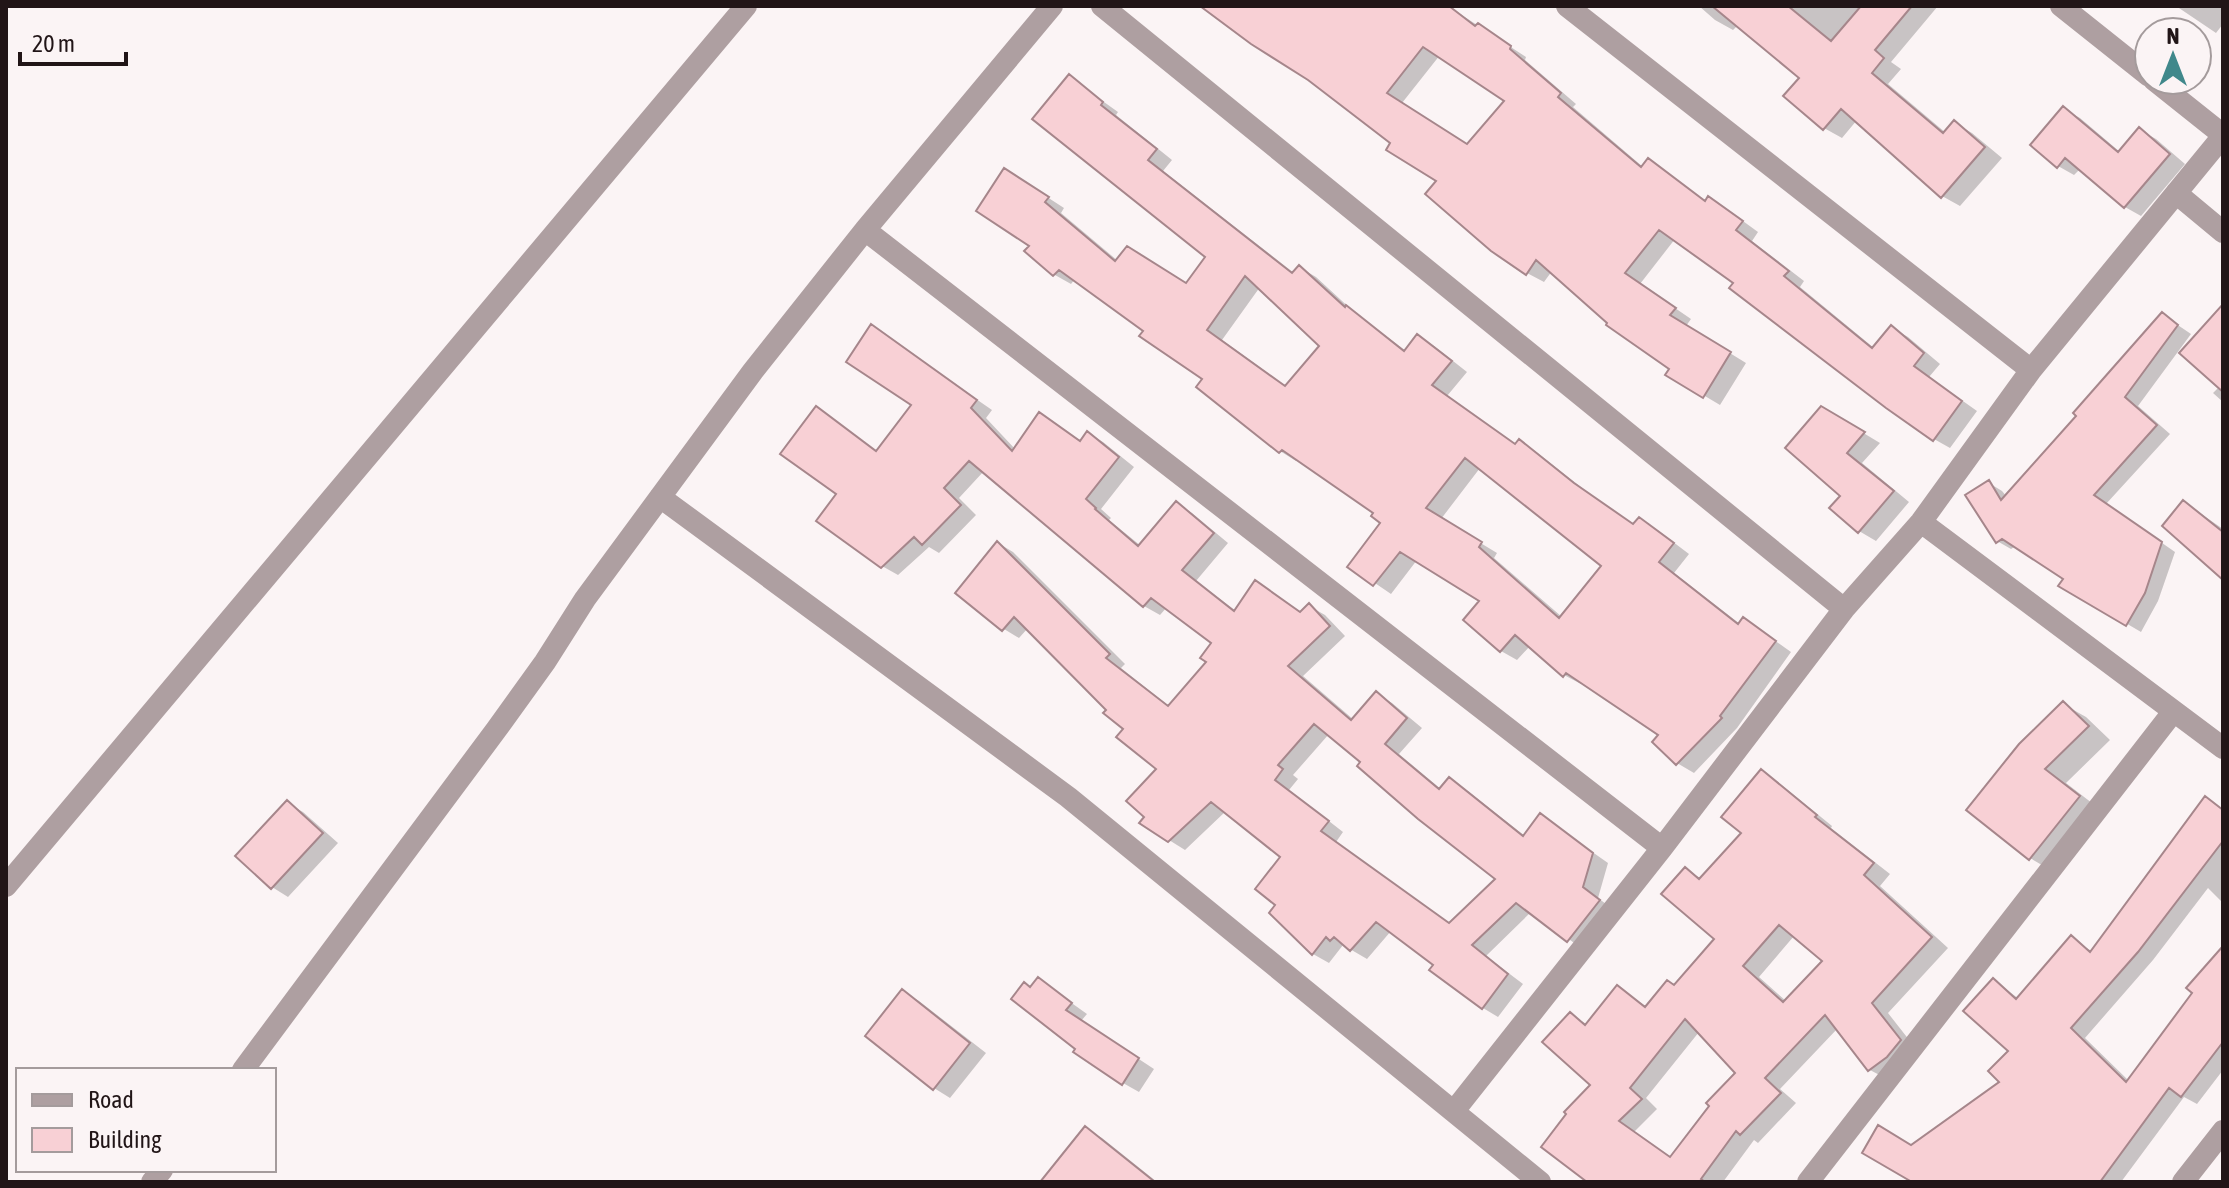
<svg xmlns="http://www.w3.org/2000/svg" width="2229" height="1188" viewBox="0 0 2229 1188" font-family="'Asap Condensed',sans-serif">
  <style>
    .shadow { fill: #0003; fill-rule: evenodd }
    .building { fill: #f8d0d5; stroke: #a6868b; stroke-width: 2; fill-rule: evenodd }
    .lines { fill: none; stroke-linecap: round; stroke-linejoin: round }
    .minor { stroke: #ae9fa1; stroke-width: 22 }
  </style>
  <rect width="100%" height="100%" fill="#fbf4f5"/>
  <path class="shadow" d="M 1209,6 L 1448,6 L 1526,57 L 1525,60 L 1576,104 L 1573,107 L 1643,167 L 1649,160 L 1707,202 L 1709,199 L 1725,208 L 1758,232 L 1752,241 L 1804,281 L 1800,287 L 1874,348 L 1892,328 L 1908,337 L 1940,364 L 1929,377 L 1977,411 L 1950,448 L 1934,439 L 1736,283 L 1675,239 L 1640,284 L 1691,319 L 1686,326 L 1746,363 L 1720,405 L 1668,374 L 1671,369 L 1552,271 L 1544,282 L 1527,273 L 1439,181 L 1310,78 ZM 1440,55 L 1507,101 L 1468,146 L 1402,103 Z
    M 1699,6 L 1938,6 L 1891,62 L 1901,69 L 1888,84 L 1946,133 L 1955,123 L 1972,133 L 2002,158 L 1960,206 L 1942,196 L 1857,120 L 1842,138 L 1824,128 L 1802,77 L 1738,25 L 1733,30 L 1715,20 Z
    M 2176,6 L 2223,6 L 2223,24 L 2216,33 Z
    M 1069,77 L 1118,112 L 1116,115 L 1172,160 L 1163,171 L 1294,273 L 1299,267 L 1316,277 L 1354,312 L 1406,351 L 1418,336 L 1434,346 L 1467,372 L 1447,396 L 1516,445 L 1519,442 L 1535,451 L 1591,495 L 1635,525 L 1639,519 L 1656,529 L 1689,554 L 1674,573 L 1740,624 L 1744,619 L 1791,652 L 1737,728 L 1694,773 L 1677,763 L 1661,735 L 1583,682 L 1581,684 L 1564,675 L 1530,646 L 1517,660 L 1501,651 L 1482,600 L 1417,560 L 1391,594 L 1350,566 L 1383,523 L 1376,513 L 1298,459 L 1296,461 L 1280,451 L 1205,379 L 1146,330 L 1075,279 L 1071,284 L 1055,275 L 1026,251 L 1032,245 L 1021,180 L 1064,208 L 1061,213 L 1118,261 L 1187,285 L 1208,257 ZM 1260,287 L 1322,345 L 1287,387 L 1222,340 ZM 1480,468 L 1604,565 L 1562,617 L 1494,558 L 1497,553 L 1441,519 Z
    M 2063,109 L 2080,118 L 2120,152 L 2140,130 L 2156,139 L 2185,164 L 2141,216 L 2125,207 L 2080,169 L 2074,175 L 2058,166 Z
    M 2223,307 L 2223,402 L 2213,393 L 2220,386 Z
    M 2163,315 L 2191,334 L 2138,406 L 2170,434 L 2106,504 L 2175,552 L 2158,601 L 2141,632 L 2061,585 L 2065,578 L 2016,546 L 2011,549 L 1997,541 L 1989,483 L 2002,491 L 2007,497 Z
    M 872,327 L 992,410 L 986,418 L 1016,450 L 1081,442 L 1088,433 L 1103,442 L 1134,467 L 1101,509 L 1111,518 L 1109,520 L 1141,546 L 1176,504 L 1192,513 L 1228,543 L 1196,581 L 1236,611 L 1256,583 L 1302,613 L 1309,606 L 1325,615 L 1345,636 L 1303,676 L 1354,720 L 1377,694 L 1392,703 L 1422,728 L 1399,754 L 1442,790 L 1449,780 L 1465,789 L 1525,836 L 1541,816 L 1608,863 L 1598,898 L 1614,910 L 1584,950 L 1531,912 L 1486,956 L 1523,984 L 1498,1017 L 1483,1008 L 1435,965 L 1391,931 L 1367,959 L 1343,945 L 1329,963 L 1313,954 L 1272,913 L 1278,905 L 1283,857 L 1226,811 L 1185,850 L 1169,840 L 1147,817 L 1159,769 L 1108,710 L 1028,628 L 1019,638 L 1004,629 L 998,543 L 1013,552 L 1125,664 L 1121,668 L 1170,707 L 1209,661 L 1214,642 L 1167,607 L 1160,615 L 1144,606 L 984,471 L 959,498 L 976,515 L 939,553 L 929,547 L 898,575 L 882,566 L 838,494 L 816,408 L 878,452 L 914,404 ZM 1329,734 L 1498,879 L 1451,924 L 1336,842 L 1343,832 L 1289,790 L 1298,779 L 1293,775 Z
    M 1822,408 L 1880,443 L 1862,463 L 1909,502 L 1876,541 L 1859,531 L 1843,495 Z
    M 2184,502 L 2223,529 L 2223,578 Z
    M 2063,704 L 2086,717 L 2110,740 L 2066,783 L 2101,810 L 2052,871 L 2030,858 L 1968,809 Z
    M 1761,772 L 1778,782 L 1832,826 L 1831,828 L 1890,874 L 1880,886 L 1948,948 L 1888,1013 L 1917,1050 L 1887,1079 L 1870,1070 L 1838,1028 L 1780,1089 L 1796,1103 L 1758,1143 L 1754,1140 L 1723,1182 L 1591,1182 L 1593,1085 L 1570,1014 L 1588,1025 L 1618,988 L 1647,1007 L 1675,987 L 1717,939 L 1685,869 L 1702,879 L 1744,833 ZM 1794,936 L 1825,961 L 1786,1001 L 1759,977 ZM 1699,1032 L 1738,1073 L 1672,1158 L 1634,1132 L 1657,1109 L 1646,1098 Z
    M 2205,799 L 2223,809 L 2223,903 L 2208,888 L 2153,960 L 2085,1038 L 2129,1081 L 2194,993 L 2223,949 L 2223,1070 L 2197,1104 L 2184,1097 L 2121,1182 L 1915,1182 L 1912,1147 L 2002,1082 L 2011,1050 L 1994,980 L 2019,999 L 2071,938 L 2093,952 Z
    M 287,803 L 303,812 L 338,843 L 288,897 L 272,887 Z
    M 1038,979 L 1087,1014 L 1081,1021 L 1154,1069 L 1139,1092 L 1123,1083 L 1031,989 Z
    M 903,992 L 919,1001 L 986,1053 L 950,1098 L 934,1088 Z
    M 1085,1129 L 1102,1138 L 1157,1182 L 1060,1182 Z"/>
  <path class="building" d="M 1200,6 L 1449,6 L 1475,26 L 1478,23 L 1511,46 L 1510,49 L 1561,93 L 1558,97 L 1641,167 L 1648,158 L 1705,201 L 1708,196 L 1743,221 L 1736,230 L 1789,271 L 1784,276 L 1872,348 L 1891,325 L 1924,353 L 1914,366 L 1962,401 L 1933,441 L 1886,408 L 1729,288 L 1733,283 L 1659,230 L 1625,273 L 1676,308 L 1670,315 L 1731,352 L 1703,398 L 1665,375 L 1669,369 L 1606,325 L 1607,323 L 1536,260 L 1526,275 L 1491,251 L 1425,194 L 1436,181 L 1386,150 L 1390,143 L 1308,80 L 1251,44 ZM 1423,47 L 1504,101 L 1467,144 L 1387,93 Z
    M 1712,6 L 1788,6 L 1831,41 L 1861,6 L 1912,6 L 1875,50 L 1884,58 L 1872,73 L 1943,133 L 1954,120 L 1985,147 L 1941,198 L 1841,109 L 1823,130 L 1783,96 L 1799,78 Z
    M 1069,74 L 1103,102 L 1101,105 L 1157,149 L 1148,160 L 1292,273 L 1299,265 L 1345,307 L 1346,305 L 1404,351 L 1417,334 L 1452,361 L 1432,385 L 1515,444 L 1519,439 L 1574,483 L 1633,524 L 1639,517 L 1674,543 L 1659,562 L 1738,624 L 1743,617 L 1776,641 L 1720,716 L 1722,718 L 1676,765 L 1652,742 L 1658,735 L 1566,673 L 1563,677 L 1515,635 L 1500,652 L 1463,620 L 1479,601 L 1400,552 L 1373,586 L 1347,567 L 1380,523 L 1371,516 L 1373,513 L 1282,450 L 1279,453 L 1196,387 L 1202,379 L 1139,336 L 1143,331 L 1059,270 L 1053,276 L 1024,251 L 1029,246 L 976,211 L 1004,168 L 1049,197 L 1045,202 L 1115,261 L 1127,246 L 1186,283 L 1205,257 L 1032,119 ZM 1245,276 L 1319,346 L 1285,386 L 1207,330 ZM 1465,458 L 1601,566 L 1559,618 L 1479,547 L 1482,542 L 1426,508 Z
    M 2063,106 L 2118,152 L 2139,127 L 2170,154 L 2124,208 L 2065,158 L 2057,168 L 2030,145 Z
    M 2223,304 L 2223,392 L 2179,353 Z
    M 2162,312 L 2178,325 L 2125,397 L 2157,425 L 2094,495 L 2162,542 L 2145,593 L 2126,626 L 2058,586 L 2063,579 L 2002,539 L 1996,543 L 1965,495 L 1989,480 L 2001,500 L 2076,416 L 2073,413 Z
    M 871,324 L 977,400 L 971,408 L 1012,451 L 1039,412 L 1080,441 L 1087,431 L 1119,457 L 1086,499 L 1096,508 L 1095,509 L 1138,546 L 1176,501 L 1214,533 L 1182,570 L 1234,611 L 1255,580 L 1300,612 L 1309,603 L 1330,626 L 1288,666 L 1351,720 L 1376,691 L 1407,718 L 1385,744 L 1439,789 L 1449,777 L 1523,836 L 1540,813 L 1593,853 L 1583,887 L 1600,900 L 1567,942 L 1516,903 L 1472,945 L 1508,974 L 1482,1009 L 1429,970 L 1433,965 L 1376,922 L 1350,951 L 1334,937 L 1330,941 L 1326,937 L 1312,955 L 1269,913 L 1275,905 L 1255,889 L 1280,857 L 1211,802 L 1168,842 L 1139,823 L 1144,817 L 1126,801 L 1156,769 L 1116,737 L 1123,729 L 1103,713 L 1106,710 L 1014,617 L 1002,631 L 955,593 L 997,541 L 1110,654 L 1106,658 L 1168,706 L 1206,662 L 1200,658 L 1211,643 L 1151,598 L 1143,607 L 969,461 L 944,488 L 961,505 L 922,545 L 914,537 L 881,568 L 816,521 L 836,494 L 780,454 L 816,406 L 876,451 L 911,405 L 846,362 ZM 1314,724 L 1360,762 L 1357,766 L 1418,819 L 1495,879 L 1449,923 L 1321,831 L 1329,821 L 1275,780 L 1283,769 L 1278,765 Z
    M 1821,406 L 1865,432 L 1847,453 L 1894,491 L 1858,533 L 1829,508 L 1840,496 L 1785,448 Z
    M 2183,500 L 2223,532 L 2223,580 L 2162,526 Z
    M 2063,701 L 2089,726 L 2045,769 L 2080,796 L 2029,860 L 1966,810 L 2019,744 Z
    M 1761,769 L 1817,815 L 1815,817 L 1874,863 L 1864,875 L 1932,937 L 1872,1003 L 1901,1040 L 1887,1057 L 1868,1071 L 1825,1015 L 1765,1078 L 1781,1093 L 1740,1135 L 1736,1131 L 1701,1179 L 1705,1182 L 1587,1182 L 1541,1147 L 1566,1114 L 1564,1112 L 1590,1085 L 1542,1042 L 1570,1012 L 1585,1025 L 1617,985 L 1645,1007 L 1667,980 L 1674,985 L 1714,939 L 1661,894 L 1685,867 L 1699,879 L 1741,833 L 1721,817 ZM 1779,925 L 1822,961 L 1783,1002 L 1743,966 ZM 1685,1019 L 1735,1073 L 1706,1103 L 1709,1106 L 1670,1157 L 1619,1121 L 1642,1099 L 1630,1088 Z
    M 2205,796 L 2223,810 L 2223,841 L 2138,952 L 2071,1028 L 2126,1082 L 2192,993 L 2186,988 L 2223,946 L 2223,1042 L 2181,1097 L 2169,1088 L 2100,1182 L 1912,1182 L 1862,1153 L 1878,1125 L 1911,1145 L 1999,1082 L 1988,1071 L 2008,1051 L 1963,1011 L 1993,978 L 2016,999 L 2071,935 L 2090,952 Z
    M 287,800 L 323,833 L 271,889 L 235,856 Z
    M 1038,977 L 1072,1003 L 1066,1010 L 1139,1058 L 1122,1085 L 1073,1052 L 1075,1049 L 1011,999 L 1024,982 L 1030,987 Z
    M 902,989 L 970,1043 L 933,1090 L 865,1036 Z
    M 1085,1126 L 1155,1182 L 1040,1182 Z"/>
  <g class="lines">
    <path class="minor" d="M 1102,6 L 1844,609
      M 1567,6 L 2031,370
      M 2061,6 L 2149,76
      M 2154,80 L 2223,135
      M 2176,193 L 2223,232
      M 865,230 L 1662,848
      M 660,497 L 1068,797 L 1540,1182
      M 1921,522 L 2223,748
      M 6,886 L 746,6
      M 243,1070 L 496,730 L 545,662 L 585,599 L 753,371 L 865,230 L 1052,6
      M 1454,1111 L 1662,848 L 1844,609 L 1921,522 L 2031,370 L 2223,136
      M 152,1182 L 162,1170
      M 1808,1182 L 2173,712
      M 2183,1182 L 2223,1131"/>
  </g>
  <rect width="2229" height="1188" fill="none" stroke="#211517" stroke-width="16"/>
  <rect x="16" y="1068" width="260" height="104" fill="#fbf4f5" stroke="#a49b9c" stroke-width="2"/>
  <rect x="32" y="1094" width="40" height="12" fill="#ae9fa1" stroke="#a49b9c" stroke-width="2"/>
  <text x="88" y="1108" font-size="24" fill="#211517">Road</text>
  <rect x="32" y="1128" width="40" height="24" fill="#f8d0d5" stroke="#a49b9c" stroke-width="2"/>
  <text x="88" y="1148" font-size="24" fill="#211517">Building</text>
  <g transform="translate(2173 56)"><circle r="38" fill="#fbf4f5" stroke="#a49b9c" stroke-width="2"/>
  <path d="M0-6L14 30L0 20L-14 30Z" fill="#40888b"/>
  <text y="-12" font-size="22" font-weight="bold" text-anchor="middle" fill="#211517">N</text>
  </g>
  <path d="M20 52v12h106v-12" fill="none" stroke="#211517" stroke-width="4"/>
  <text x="32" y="52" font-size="24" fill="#211517" stroke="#fbf4f5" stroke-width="6" paint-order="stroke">20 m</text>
</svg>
